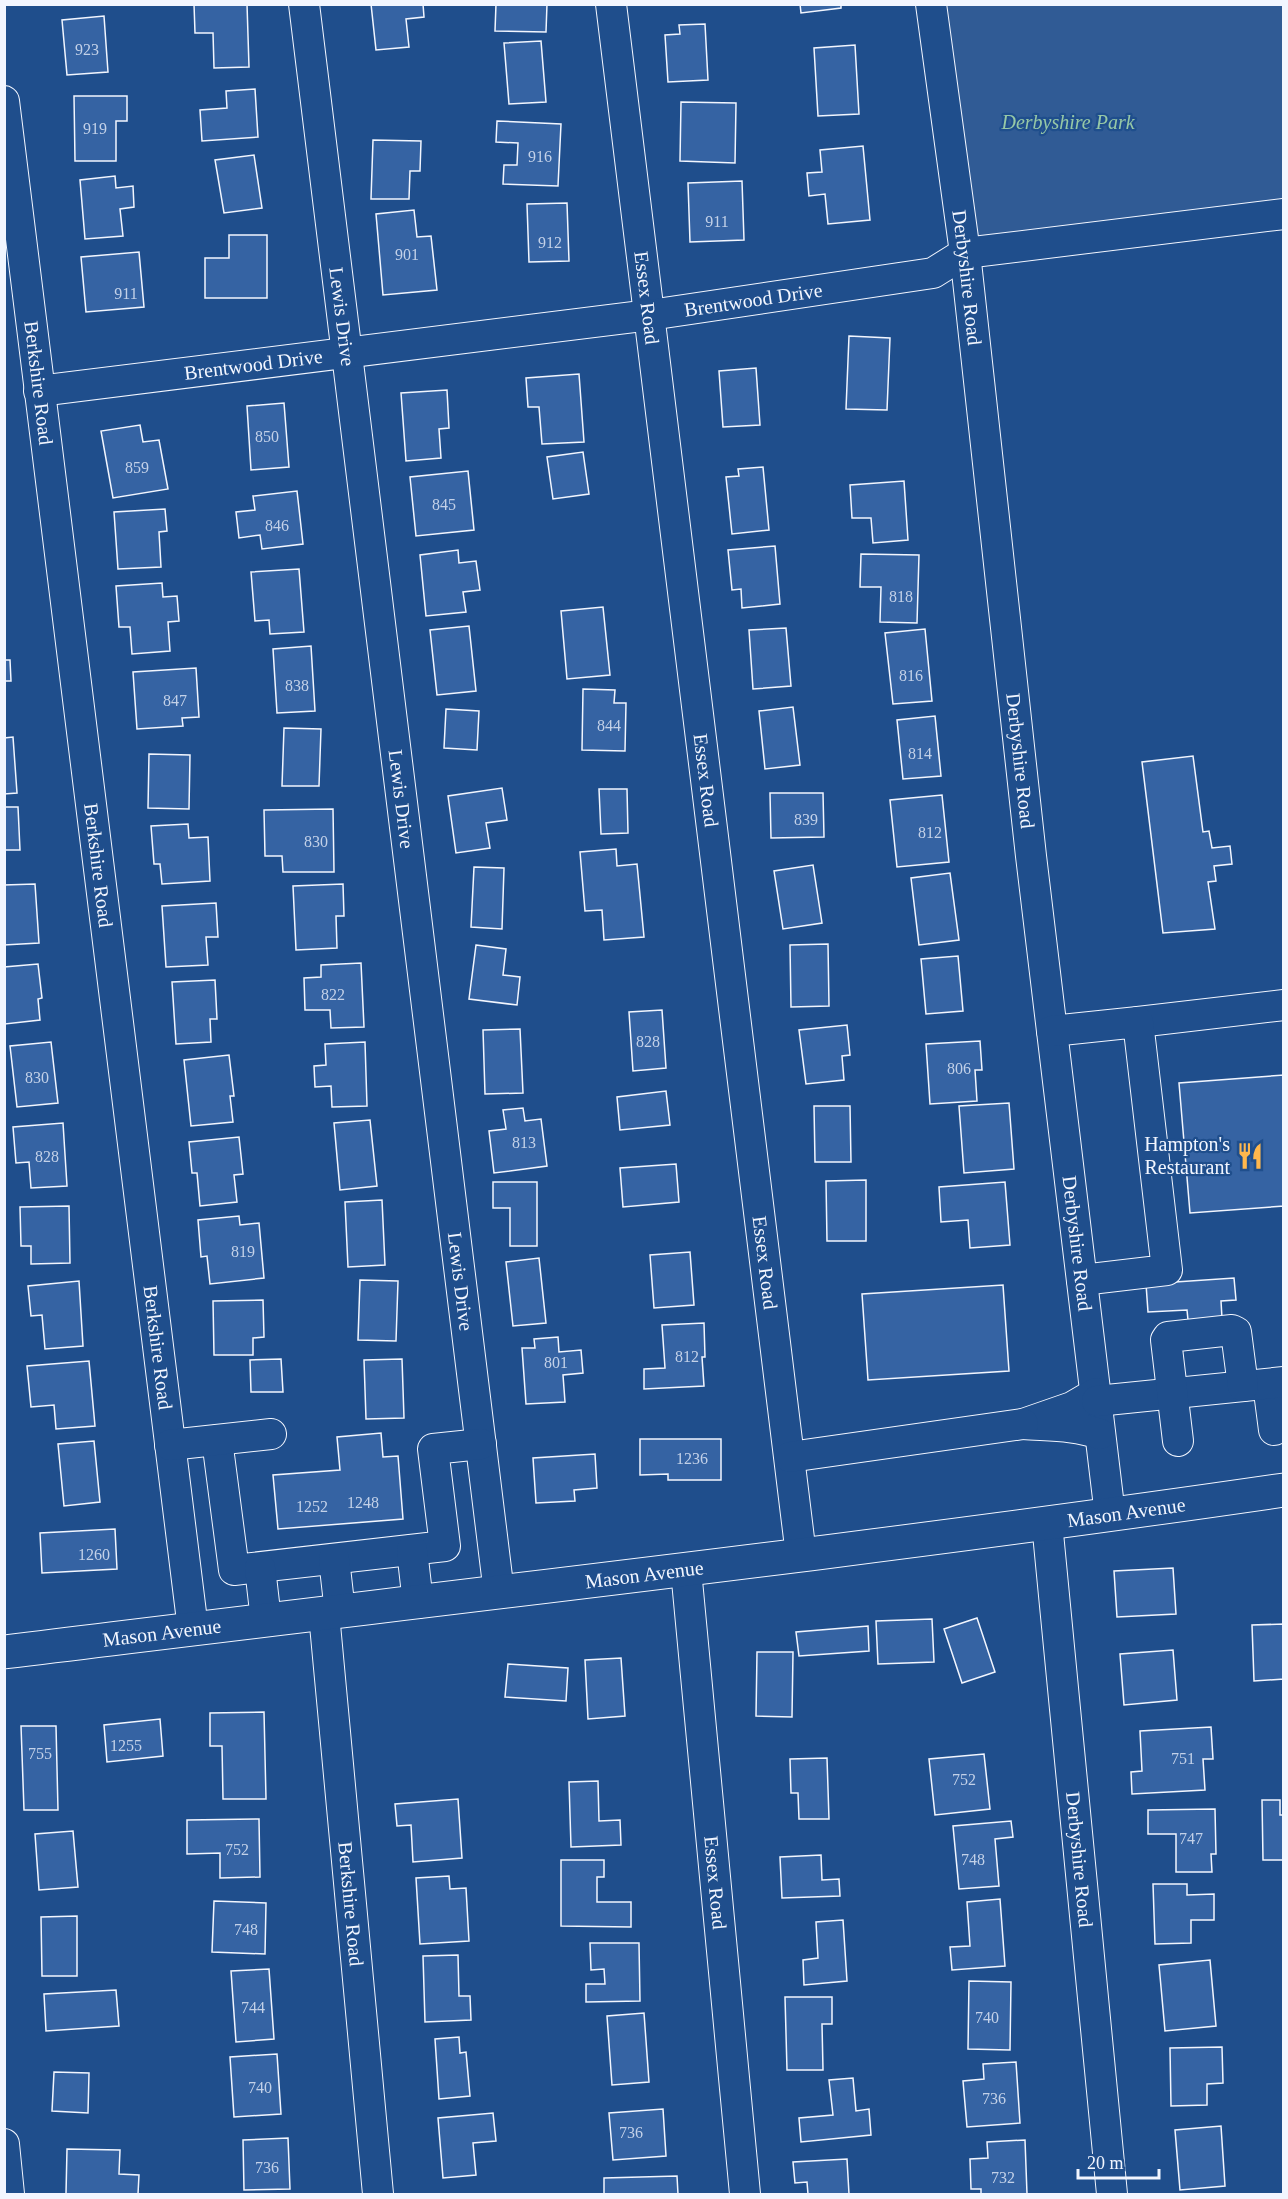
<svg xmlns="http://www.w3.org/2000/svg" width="1288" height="2199" viewBox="0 0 1288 2199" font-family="Georgia,serif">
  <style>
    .built { fill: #305b95; stroke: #a8bbd7; stroke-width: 1.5 }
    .building { fill: #3563a3; stroke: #f2f6ff; stroke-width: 1.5 }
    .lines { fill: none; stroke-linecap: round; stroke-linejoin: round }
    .minor-casing { stroke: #f2f6ff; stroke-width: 32 }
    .major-casing { stroke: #f2f6ff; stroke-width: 35 }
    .minor { stroke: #1f4e8c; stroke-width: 30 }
    .major { stroke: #1f4e8c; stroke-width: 33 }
    .labels { text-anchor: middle; stroke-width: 4.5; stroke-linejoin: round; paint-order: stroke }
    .number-label { font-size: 16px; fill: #c3d1e8 }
    .park-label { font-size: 20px; font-style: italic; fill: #97c8a6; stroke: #1f4e8c }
    .street-label { font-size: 20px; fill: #f2f6ff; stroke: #1f4e8c }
    .poi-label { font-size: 20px; fill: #f2f6ff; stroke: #1f4e8c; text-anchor: end }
  </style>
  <rect width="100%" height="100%" fill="#1f4e8c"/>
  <path class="built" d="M 931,5 L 1283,5 L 1283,214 L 965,253 Z"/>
  <path class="building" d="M 194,4 L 247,4 L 249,67 L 214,68 L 213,33 L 195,33 Z
    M 371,4 L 423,4 L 424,17 L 406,19 L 409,47 L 376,50 Z
    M 496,4 L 547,4 L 546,32 L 495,31 Z
    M 800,4 L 841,4 L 841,8 L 801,13 Z
    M 104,16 L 108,72 L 67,75 L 62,20 Z
    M 705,24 L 708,80 L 668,82 L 665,35 L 680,34 L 679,25 Z
    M 541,41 L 546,102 L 509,104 L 504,43 Z
    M 855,45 L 859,114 L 818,116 L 814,48 Z
    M 255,89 L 258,137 L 202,141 L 200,110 L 227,108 L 226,91 Z
    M 74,96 L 127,96 L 127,121 L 116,121 L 116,161 L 75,161 Z
    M 681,102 L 736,103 L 735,163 L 680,161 Z
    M 497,121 L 561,124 L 558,186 L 503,184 L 504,165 L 517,165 L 518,143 L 496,142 Z
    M 373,140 L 421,141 L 420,171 L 410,171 L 409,199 L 371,199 Z
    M 863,146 L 870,220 L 828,224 L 825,194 L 809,196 L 807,173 L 822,172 L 820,150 Z
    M 254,155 L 262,208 L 224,213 L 215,160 Z
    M 115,176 L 116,188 L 133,186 L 134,207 L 120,209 L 123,236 L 85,239 L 80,180 Z
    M 742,181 L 744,240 L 690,242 L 688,183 Z
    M 567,203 L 569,261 L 529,262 L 527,204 Z
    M 414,210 L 417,237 L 431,236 L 437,290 L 383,295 L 376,214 Z
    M 229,235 L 267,235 L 267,298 L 205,298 L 205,258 L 229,258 Z
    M 139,252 L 144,307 L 86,312 L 81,257 Z
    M 849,336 L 890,338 L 887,410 L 846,409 Z
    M 756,368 L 760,425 L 723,427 L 719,371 Z
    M 579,374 L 584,442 L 542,444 L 539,407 L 528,407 L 526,378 Z
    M 447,390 L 449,428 L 439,429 L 441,458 L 406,461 L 401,393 Z
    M 284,403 L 289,467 L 251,470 L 247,406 Z
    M 140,425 L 143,442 L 159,440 L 168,489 L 113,498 L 101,431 Z
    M 583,452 L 589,494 L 553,499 L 547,457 Z
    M 763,467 L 769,530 L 732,534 L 726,477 L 739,476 L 738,469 Z
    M 468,471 L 474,530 L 416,536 L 410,477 Z
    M 904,481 L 908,540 L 873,543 L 871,518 L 852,518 L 850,485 Z
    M 297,491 L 303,544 L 262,549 L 260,535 L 239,538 L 236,512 L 255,510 L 253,496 Z
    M 165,509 L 167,531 L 159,532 L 161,567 L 118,569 L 114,512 Z
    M 775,546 L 780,604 L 742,608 L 741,589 L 732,590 L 728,550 Z
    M 458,550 L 459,563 L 476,561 L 480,590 L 463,592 L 466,612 L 426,616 L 420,555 Z
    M 861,554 L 919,555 L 917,623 L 880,622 L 881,587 L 860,587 Z
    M 299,569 L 304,632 L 270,634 L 269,620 L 255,621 L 251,572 Z
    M 162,583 L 163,597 L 177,596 L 179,621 L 168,622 L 170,651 L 132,654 L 130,627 L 119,627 L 116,586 Z
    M 603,607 L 610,675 L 567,679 L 561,611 Z
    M 469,626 L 476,691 L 437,695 L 430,630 Z
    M 786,628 L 791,686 L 753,689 L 749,630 Z
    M 925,629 L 932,701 L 893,704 L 885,633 Z
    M 311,646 L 315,711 L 277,713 L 273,649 Z
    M 4,660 L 10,660 L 11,681 L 4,681 Z
    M 196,668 L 199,717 L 182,718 L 183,726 L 137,729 L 133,672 Z
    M 583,689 L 615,690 L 614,703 L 626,703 L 625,751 L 582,750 Z
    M 793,707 L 800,765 L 765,769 L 759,711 Z
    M 446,709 L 479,711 L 477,750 L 444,748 Z
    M 935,716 L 941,776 L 903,779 L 897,720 Z
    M 284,728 L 321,729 L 319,786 L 282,786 Z
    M 13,737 L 17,793 L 4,794 L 4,738 Z
    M 149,754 L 190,755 L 189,809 L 148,808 Z
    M 1193,756 L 1203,832 L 1209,831 L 1212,848 L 1230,846 L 1232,864 L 1214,866 L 1216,881 L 1208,882 L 1215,929 L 1163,933 L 1142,762 Z
    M 502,788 L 507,820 L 486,823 L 490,848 L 456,853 L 448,796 Z
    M 599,789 L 627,789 L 628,833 L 601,834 Z
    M 770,793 L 823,793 L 824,837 L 771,838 Z
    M 942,795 L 949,862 L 897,867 L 890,800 Z
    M 4,807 L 18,807 L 20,850 L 4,850 Z
    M 333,809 L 334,872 L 283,872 L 282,856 L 265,856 L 264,810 Z
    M 188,824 L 189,838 L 208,837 L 210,881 L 162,884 L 160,864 L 154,864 L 151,826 Z
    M 616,849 L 617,866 L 637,864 L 644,937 L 604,940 L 602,910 L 585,911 L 580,852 Z
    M 813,865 L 822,923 L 783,929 L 774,871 Z
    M 474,867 L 504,868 L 502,929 L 471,927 Z
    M 950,873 L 959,940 L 919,945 L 911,878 Z
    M 35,884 L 39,943 L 4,945 L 4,885 Z
    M 343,884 L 344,916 L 336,916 L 337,948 L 296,950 L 293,886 Z
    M 216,903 L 218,937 L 206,937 L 208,965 L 166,967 L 162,906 Z
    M 828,944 L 829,1006 L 791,1007 L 790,945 Z
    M 476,945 L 506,949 L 503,975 L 520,977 L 517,1005 L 469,999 Z
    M 958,956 L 963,1011 L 926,1014 L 921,959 Z
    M 361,963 L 364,1027 L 331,1028 L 330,1010 L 305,1010 L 304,978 L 321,977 L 321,965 Z
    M 38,964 L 42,998 L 38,999 L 40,1020 L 5,1024 L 4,967 Z
    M 215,980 L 217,1019 L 210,1019 L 211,1042 L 176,1044 L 172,982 Z
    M 662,1010 L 666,1068 L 633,1071 L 629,1012 Z
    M 847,1025 L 850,1055 L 842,1056 L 844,1080 L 806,1084 L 799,1030 Z
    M 520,1029 L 523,1093 L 485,1094 L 483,1030 Z
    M 980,1041 L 982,1070 L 975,1070 L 977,1101 L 930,1104 L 926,1044 Z
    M 51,1042 L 58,1103 L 17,1107 L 10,1046 Z
    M 365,1042 L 367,1106 L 332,1107 L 331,1086 L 315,1087 L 314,1066 L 326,1065 L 325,1044 Z
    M 229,1055 L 234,1096 L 230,1096 L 233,1122 L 191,1126 L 184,1060 Z
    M 1284,1075 L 1284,1206 L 1190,1213 L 1179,1083 Z
    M 666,1091 L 670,1125 L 620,1130 L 617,1097 Z
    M 1009,1103 L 1014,1169 L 964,1173 L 959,1106 Z
    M 814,1106 L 850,1106 L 851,1162 L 815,1162 Z
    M 523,1108 L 525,1121 L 541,1119 L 547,1166 L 494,1173 L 489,1131 L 506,1129 L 503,1110 Z
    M 370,1120 L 377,1186 L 340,1190 L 334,1123 Z
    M 63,1123 L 67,1186 L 31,1188 L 29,1162 L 16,1163 L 13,1127 Z
    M 239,1137 L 243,1174 L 234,1175 L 237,1202 L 200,1206 L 197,1173 L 192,1173 L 189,1142 Z
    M 676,1164 L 679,1202 L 623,1207 L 620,1168 Z
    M 866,1180 L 866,1241 L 827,1241 L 826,1181 Z
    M 493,1182 L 537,1182 L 537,1246 L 510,1246 L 510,1208 L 493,1208 Z
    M 1005,1182 L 1010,1245 L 970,1248 L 968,1220 L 941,1222 L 939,1187 Z
    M 382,1200 L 385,1265 L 348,1267 L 345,1202 Z
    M 69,1206 L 70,1263 L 31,1264 L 31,1246 L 21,1246 L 20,1207 Z
    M 239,1216 L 240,1225 L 259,1223 L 264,1278 L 210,1284 L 207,1256 L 201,1257 L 198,1220 Z
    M 690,1252 L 694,1305 L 654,1308 L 650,1255 Z
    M 539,1258 L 546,1323 L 513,1326 L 506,1262 Z
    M 1234,1278 L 1236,1300 L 1221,1301 L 1222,1318 L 1188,1320 L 1187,1310 L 1148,1312 L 1146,1284 Z
    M 360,1280 L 398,1281 L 396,1341 L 358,1340 Z
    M 79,1281 L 83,1346 L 45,1349 L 42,1315 L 31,1316 L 28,1286 Z
    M 1003,1285 L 1009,1371 L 868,1380 L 862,1294 Z
    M 263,1300 L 264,1337 L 253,1338 L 253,1355 L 214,1355 L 213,1301 Z
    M 704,1323 L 705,1357 L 702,1357 L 704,1386 L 644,1389 L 644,1369 L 665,1368 L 662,1325 Z
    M 558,1337 L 559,1352 L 581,1350 L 583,1373 L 563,1375 L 565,1402 L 526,1404 L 522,1348 L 535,1348 L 534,1339 Z
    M 281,1359 L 283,1392 L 251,1392 L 250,1360 Z
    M 402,1359 L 404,1418 L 366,1419 L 364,1360 Z
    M 89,1361 L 95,1426 L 56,1429 L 54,1405 L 31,1407 L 27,1366 Z
    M 381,1433 L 383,1457 L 398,1456 L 403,1519 L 278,1529 L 273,1475 L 340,1470 L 337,1437 Z
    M 640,1439 L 721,1439 L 721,1480 L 668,1480 L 668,1474 L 640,1475 Z
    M 94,1441 L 100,1502 L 64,1506 L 58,1444 Z
    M 595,1454 L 597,1488 L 574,1490 L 575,1501 L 536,1503 L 533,1458 Z
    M 115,1529 L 117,1569 L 42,1573 L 40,1533 Z
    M 1173,1568 L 1176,1614 L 1117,1617 L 1114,1571 Z
    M 977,1618 L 995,1672 L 962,1683 L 944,1629 Z
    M 932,1619 L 934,1662 L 878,1664 L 876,1621 Z
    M 1284,1624 L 1284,1679 L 1254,1681 L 1252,1625 Z
    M 868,1626 L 869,1651 L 799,1656 L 796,1632 Z
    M 1173,1650 L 1177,1700 L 1124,1705 L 1120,1654 Z
    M 757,1652 L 793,1652 L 792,1717 L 756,1716 Z
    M 621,1658 L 625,1716 L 588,1719 L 585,1660 Z
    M 508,1664 L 568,1668 L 566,1701 L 505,1697 Z
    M 264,1712 L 266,1799 L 223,1799 L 222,1746 L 210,1746 L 210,1713 Z
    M 160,1719 L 163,1756 L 107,1762 L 104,1725 Z
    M 21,1726 L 56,1726 L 58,1810 L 24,1810 Z
    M 1211,1727 L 1213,1759 L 1203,1759 L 1205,1790 L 1132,1794 L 1131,1772 L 1142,1771 L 1140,1731 Z
    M 984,1754 L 990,1809 L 935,1815 L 929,1759 Z
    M 827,1758 L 829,1819 L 799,1819 L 798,1793 L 791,1793 L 790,1759 Z
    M 598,1781 L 599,1821 L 620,1820 L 621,1845 L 571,1847 L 569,1782 Z
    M 458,1799 L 462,1858 L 413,1862 L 411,1825 L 397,1826 L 395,1804 Z
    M 1262,1800 L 1280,1800 L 1280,1815 L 1284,1815 L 1284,1860 L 1263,1860 Z
    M 1215,1809 L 1216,1854 L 1211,1854 L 1212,1872 L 1176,1872 L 1176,1834 L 1148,1834 L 1148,1810 Z
    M 259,1819 L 260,1877 L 220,1878 L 220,1853 L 187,1854 L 187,1820 Z
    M 1011,1821 L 1013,1837 L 995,1839 L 999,1886 L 959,1889 L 953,1826 Z
    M 73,1831 L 78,1887 L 39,1890 L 35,1834 Z
    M 821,1855 L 822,1880 L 839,1879 L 840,1896 L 782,1898 L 780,1857 Z
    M 561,1860 L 604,1860 L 604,1877 L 597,1877 L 597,1902 L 631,1902 L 631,1927 L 561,1926 Z
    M 449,1876 L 450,1889 L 466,1888 L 469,1941 L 420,1944 L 416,1878 Z
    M 1153,1884 L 1187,1884 L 1187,1895 L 1214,1894 L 1214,1920 L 1191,1920 L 1191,1943 L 1155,1944 Z
    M 1000,1899 L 1005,1966 L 952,1970 L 950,1947 L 970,1946 L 967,1902 Z
    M 214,1901 L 266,1903 L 265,1954 L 212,1952 Z
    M 77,1916 L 77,1976 L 42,1976 L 41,1917 Z
    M 843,1920 L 847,1981 L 804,1985 L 803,1960 L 818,1958 L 816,1922 Z
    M 590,1943 L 639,1943 L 640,2001 L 586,2002 L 586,1984 L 605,1984 L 604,1969 L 591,1970 Z
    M 458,1955 L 459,1996 L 470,1996 L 471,2020 L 425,2022 L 423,1956 Z
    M 1210,1960 L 1216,2026 L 1165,2031 L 1159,1965 Z
    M 269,1969 L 274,2039 L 236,2042 L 231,1971 Z
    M 969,1981 L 1011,1982 L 1010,2050 L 968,2049 Z
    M 116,1990 L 119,2026 L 46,2031 L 44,1994 Z
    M 785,1997 L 832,1997 L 832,2024 L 822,2024 L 823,2070 L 787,2070 Z
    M 644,2013 L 649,2082 L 612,2085 L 607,2016 Z
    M 459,2037 L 460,2053 L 466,2052 L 470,2096 L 439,2099 L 435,2039 Z
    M 1222,2047 L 1223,2083 L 1207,2084 L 1207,2105 L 1171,2106 L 1170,2048 Z
    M 277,2054 L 281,2114 L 234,2117 L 230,2057 Z
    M 1016,2062 L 1020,2123 L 967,2127 L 963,2081 L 984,2079 L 983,2064 Z
    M 54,2072 L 89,2073 L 88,2113 L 52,2111 Z
    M 853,2078 L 856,2111 L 869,2109 L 871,2135 L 801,2142 L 799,2118 L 833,2115 L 829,2080 Z
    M 663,2109 L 666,2156 L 613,2160 L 609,2113 Z
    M 493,2113 L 496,2141 L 473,2143 L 476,2175 L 443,2178 L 438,2118 Z
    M 1221,2126 L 1225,2186 L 1180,2190 L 1175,2130 Z
    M 288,2138 L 290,2189 L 244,2190 L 243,2140 Z
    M 1025,2140 L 1027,2194 L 981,2194 L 981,2189 L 971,2189 L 970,2159 L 988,2158 L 987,2142 Z
    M 67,2149 L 120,2150 L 119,2174 L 139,2175 L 138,2194 L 66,2194 Z
    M 847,2159 L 849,2194 L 808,2194 L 807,2182 L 795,2183 L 793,2162 Z
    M 677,2176 L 678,2194 L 604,2194 L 604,2178 Z"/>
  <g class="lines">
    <defs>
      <g id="minor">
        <path id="s1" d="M 304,4 L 499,1593"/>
        <path id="s2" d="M 611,4 L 801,1555"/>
        <path id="s3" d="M 931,4 L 965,253 L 1031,856 L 1110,1515"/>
        <path id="s4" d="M 4,101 L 193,1629"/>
        <path id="s5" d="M 39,391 L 650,315 L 933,273 L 965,253 L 1284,214"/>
        <path d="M 1138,1022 L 1284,1005"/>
        <path d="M 1052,1031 L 1138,1022 L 1167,1270 L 1082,1280"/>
        <path d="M 1268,1384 L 1274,1430"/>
        <path d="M 1096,1393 L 1072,1407 L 1023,1424 C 1050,1426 1074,1425 1100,1434"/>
        <path d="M 1097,1401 L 1284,1382"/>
        <path d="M 217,1440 L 234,1570 L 445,1546 L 433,1449 L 481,1444"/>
        <path d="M 1178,1441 L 1166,1340 L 1168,1337 L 1232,1330 L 1236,1332 L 1243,1386"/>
        <path d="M 170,1445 L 271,1434"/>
        <path d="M 790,1457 L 1023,1424"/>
        <path id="s6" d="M 1047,1523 L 1112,2194"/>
        <path d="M 412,1550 L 418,1603"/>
        <path d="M 334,1559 L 340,1612"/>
        <path d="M 260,1568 L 266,1620"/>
        <path id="s7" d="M 686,1570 L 745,2194"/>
        <path id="s8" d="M 324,1614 L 378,2194"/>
        <path d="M 4,2144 L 9,2194"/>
      </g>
      <g id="major">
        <path id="s9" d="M 4,1652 C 431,1599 858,1552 1284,1490"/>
      </g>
    </defs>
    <use href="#minor" class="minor-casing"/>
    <use href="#major" class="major-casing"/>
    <use href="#minor" class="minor"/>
    <use href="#major" class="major"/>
  </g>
  <defs>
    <symbol id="restaurant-bare" viewBox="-9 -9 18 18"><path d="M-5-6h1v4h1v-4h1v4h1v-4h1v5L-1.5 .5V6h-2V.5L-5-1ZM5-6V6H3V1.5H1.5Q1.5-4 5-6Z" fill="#ffb74d" stroke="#1f4e8c" stroke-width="2.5" paint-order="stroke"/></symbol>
  </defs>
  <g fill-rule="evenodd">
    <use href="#restaurant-bare" x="1231" y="1137" width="38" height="38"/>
  </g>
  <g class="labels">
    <g class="number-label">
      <text x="87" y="55">923</text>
      <text x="95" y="134">919</text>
      <text x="540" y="162">916</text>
      <text x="717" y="227">911</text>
      <text x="550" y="248">912</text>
      <text x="407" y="260">901</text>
      <text x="126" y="299">911</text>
      <text x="267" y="442">850</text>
      <text x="137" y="473">859</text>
      <text x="444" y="510">845</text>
      <text x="277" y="531">846</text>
      <text x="901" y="602">818</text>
      <text x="911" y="681">816</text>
      <text x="297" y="691">838</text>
      <text x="175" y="706">847</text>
      <text x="609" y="731">844</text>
      <text x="920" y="759">814</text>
      <text x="806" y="825">839</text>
      <text x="930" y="838">812</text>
      <text x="316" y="847">830</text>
      <text x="333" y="1000">822</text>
      <text x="648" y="1047">828</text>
      <text x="959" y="1074">806</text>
      <text x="37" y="1083">830</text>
      <text x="524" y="1148">813</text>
      <text x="47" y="1162">828</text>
      <text x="243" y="1257">819</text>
      <text x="687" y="1362">812</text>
      <text x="556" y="1368">801</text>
      <text x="692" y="1464">1236</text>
      <text x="363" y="1508">1248</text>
      <text x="312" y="1512">1252</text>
      <text x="94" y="1560">1260</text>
      <text x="126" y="1751">1255</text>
      <text x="40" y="1759">755</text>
      <text x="1183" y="1764">751</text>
      <text x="964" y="1785">752</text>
      <text x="1191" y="1844">747</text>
      <text x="237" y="1855">752</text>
      <text x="973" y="1865">748</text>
      <text x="246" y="1935">748</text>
      <text x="253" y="2013">744</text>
      <text x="987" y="2023">740</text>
      <text x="260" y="2093">740</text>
      <text x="994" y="2104">736</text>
      <text x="631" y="2138">736</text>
      <text x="267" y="2173">736</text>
      <text x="1003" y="2183">732</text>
    </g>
    <g class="park-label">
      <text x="1068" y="129">Derbyshire Park</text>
    </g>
    <g class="street-label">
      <text dy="7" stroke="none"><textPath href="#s3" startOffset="276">Derbyshire Road</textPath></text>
      <text dy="7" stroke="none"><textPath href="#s2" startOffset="296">Essex Road</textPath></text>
      <text dy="7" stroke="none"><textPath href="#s5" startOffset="720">Brentwood Drive</textPath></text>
      <text dy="7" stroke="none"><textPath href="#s1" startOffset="315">Lewis Drive</textPath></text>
      <text dy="7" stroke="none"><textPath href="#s5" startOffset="216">Brentwood Drive</textPath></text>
      <text dy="7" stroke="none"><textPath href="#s4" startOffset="284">Berkshire Road</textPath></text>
      <text dy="7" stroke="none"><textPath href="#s3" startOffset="762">Derbyshire Road</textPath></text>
      <text dy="7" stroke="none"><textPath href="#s2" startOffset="782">Essex Road</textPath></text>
      <text dy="7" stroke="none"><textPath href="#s1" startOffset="801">Lewis Drive</textPath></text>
      <text dy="7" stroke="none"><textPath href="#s4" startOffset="770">Berkshire Road</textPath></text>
      <text dy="7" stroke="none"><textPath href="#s3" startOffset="1248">Derbyshire Road</textPath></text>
      <text dy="7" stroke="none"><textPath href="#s2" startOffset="1268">Essex Road</textPath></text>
      <text dy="7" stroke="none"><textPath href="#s1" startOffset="1287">Lewis Drive</textPath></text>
      <text dy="7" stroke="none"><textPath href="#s4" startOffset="1256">Berkshire Road</textPath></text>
      <text dy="7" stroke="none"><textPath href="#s9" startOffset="1131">Mason Avenue</textPath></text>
      <text dy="7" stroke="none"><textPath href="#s9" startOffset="645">Mason Avenue</textPath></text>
      <text dy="7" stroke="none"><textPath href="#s9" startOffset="159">Mason Avenue</textPath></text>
      <text dy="7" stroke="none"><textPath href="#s6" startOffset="338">Derbyshire Road</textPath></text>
      <text dy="7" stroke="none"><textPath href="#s7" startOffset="314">Essex Road</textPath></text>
      <text dy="7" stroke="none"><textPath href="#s8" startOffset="291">Berkshire Road</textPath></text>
    </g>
    <g class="poi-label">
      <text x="1230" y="1151">Hampton's<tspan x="1230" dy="23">Restaurant</tspan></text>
    </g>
  </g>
  <rect width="1288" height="2199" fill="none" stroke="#f2f6ff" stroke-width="12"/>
  <path d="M1078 2169v9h81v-9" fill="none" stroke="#f2f6ff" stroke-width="3"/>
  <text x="1087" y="2169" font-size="18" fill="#f2f6ff" stroke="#1f4e8c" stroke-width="4.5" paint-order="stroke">20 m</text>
</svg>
